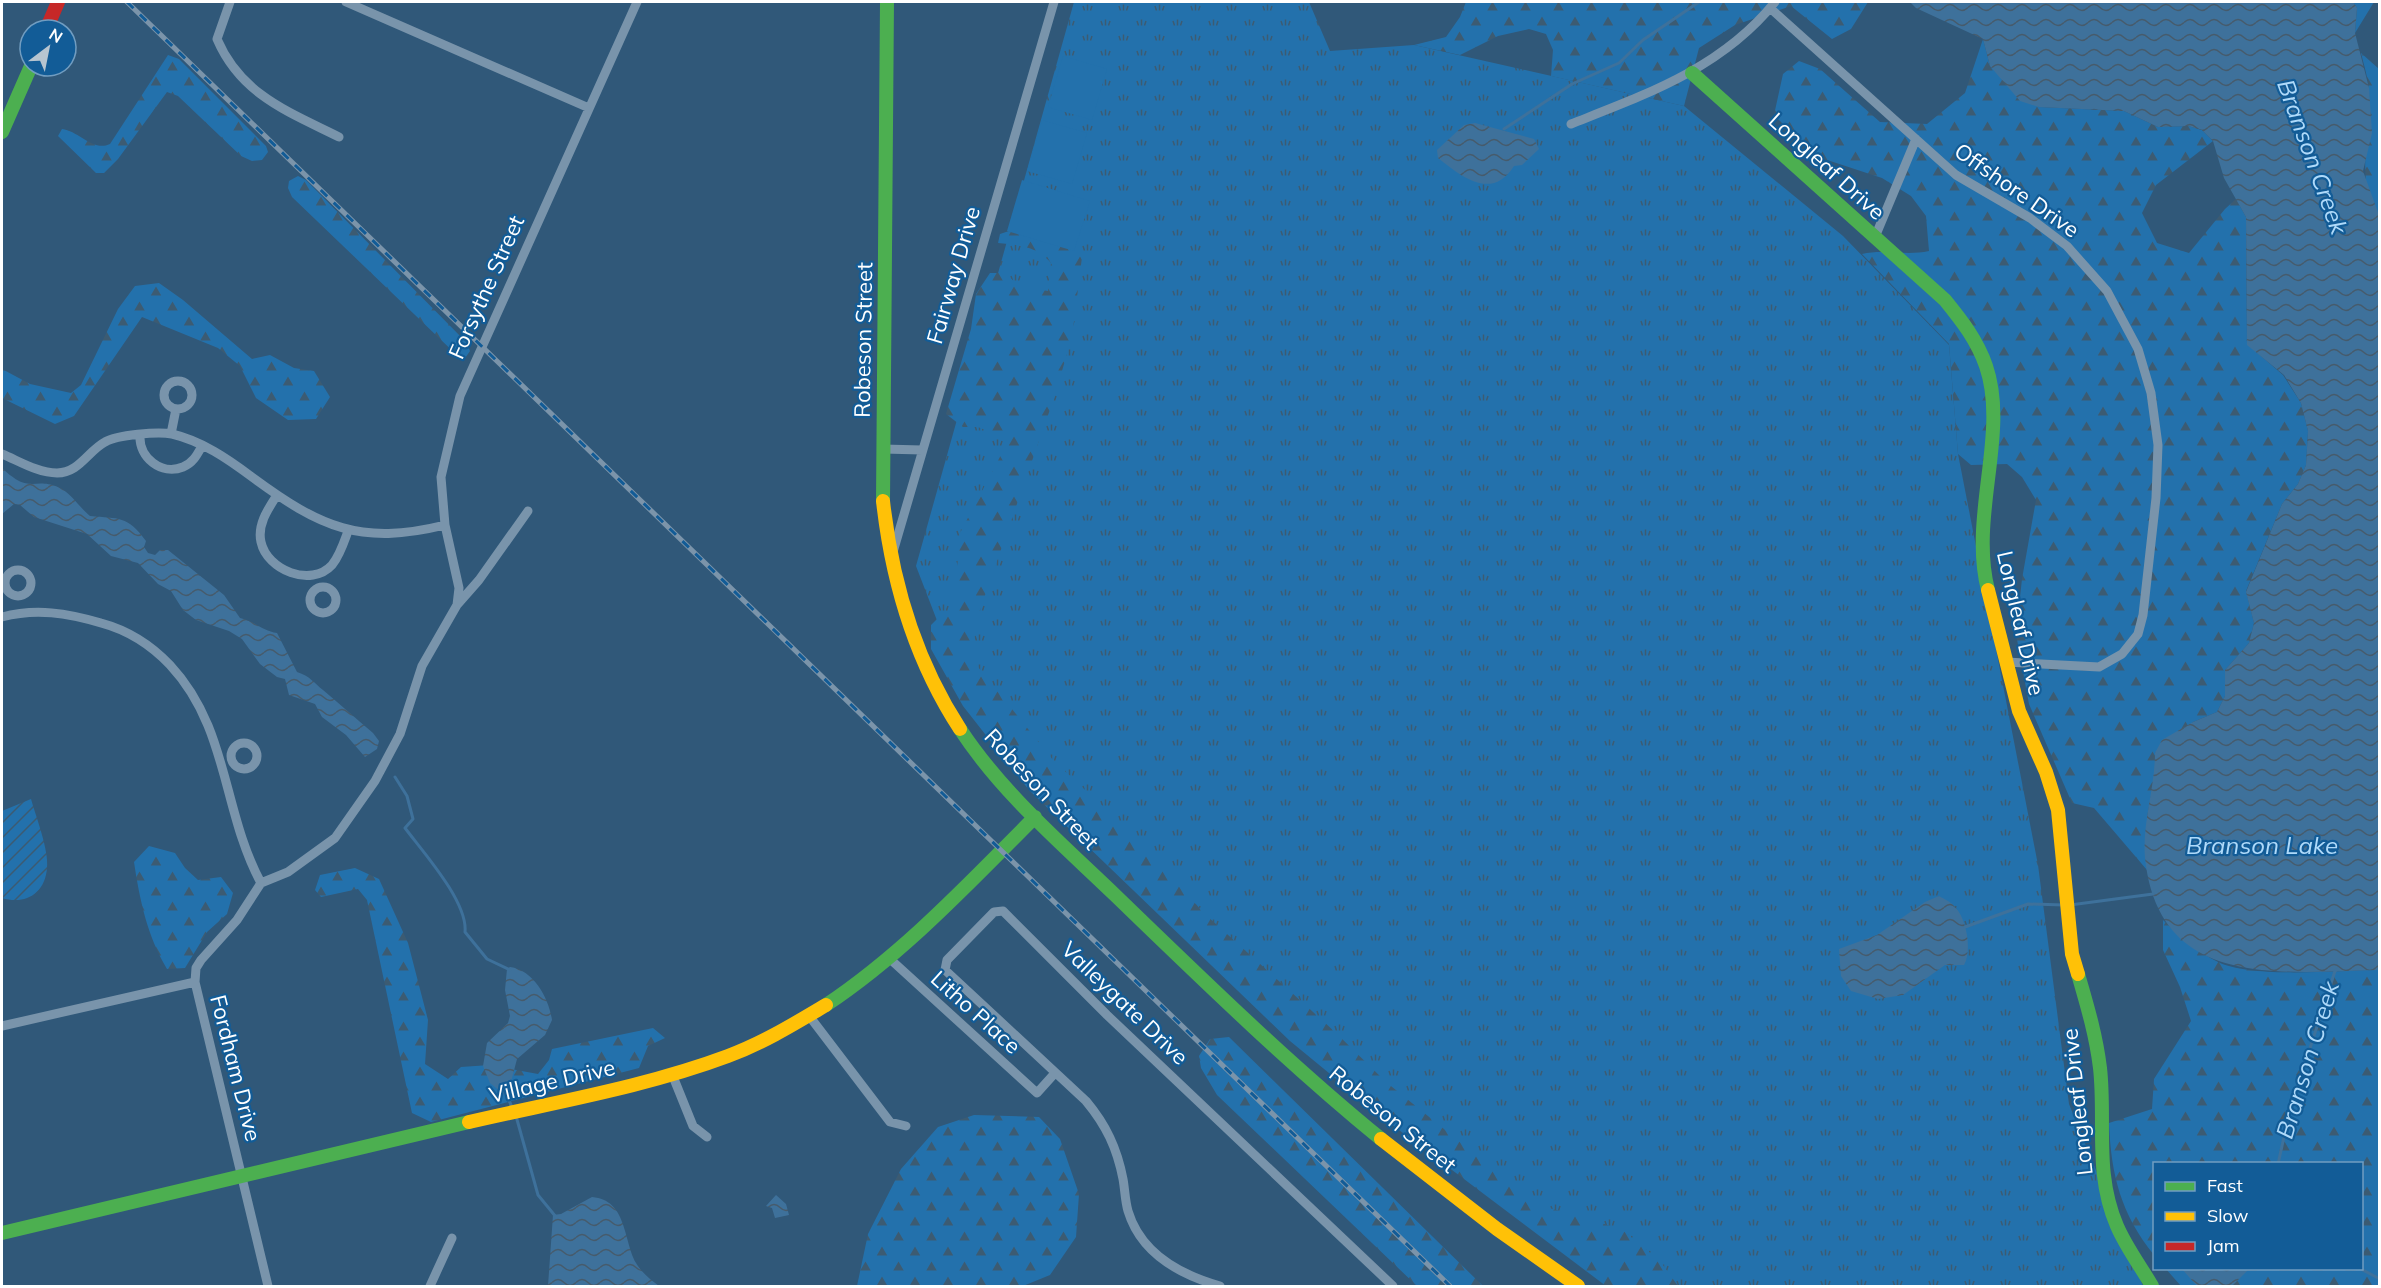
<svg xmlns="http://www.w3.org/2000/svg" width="2381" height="1288" viewBox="0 0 2381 1288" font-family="Mulish,sans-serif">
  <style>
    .grass { fill: url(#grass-tufts) }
    .forest { fill: url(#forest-firs) }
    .garden { fill: url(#garden-furrows) }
    .pitch { fill: #2371ac }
    .water { fill: url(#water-waves) }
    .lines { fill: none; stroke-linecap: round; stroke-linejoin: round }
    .stream { stroke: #3e719b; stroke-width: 3 }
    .street { stroke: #7994ab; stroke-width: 9 }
    .fast { stroke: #4caf50; stroke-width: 14 }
    .slow { stroke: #ffc107; stroke-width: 14 }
    .jam { stroke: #c62828; stroke-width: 14 }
    .rail-casing { stroke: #7b94aa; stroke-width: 5 }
    .rail { stroke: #125c97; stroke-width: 3; stroke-dasharray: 9; stroke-linecap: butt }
    .labels { text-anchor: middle; stroke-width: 4.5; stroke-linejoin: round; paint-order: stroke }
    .street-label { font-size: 22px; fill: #fff; stroke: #125c97 }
    .water-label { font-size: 24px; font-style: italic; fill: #afdafa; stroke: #125c97 }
  </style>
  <defs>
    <pattern id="grass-tufts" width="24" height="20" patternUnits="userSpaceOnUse" patternTransform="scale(1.5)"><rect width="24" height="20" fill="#2371ac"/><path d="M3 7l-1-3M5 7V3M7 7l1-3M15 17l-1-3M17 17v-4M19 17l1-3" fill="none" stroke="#3c5b72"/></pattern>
    <pattern id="forest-firs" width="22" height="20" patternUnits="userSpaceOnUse" patternTransform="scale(1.5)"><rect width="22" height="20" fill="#2371ac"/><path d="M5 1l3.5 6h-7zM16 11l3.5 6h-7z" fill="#3c5b72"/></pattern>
    <pattern id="garden-furrows" width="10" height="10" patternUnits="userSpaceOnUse" patternTransform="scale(1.5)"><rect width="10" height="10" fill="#2371ac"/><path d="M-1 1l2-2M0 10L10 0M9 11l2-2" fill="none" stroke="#3c5b72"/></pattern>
    <pattern id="water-waves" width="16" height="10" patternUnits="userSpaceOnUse" patternTransform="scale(1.5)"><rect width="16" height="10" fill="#3e719b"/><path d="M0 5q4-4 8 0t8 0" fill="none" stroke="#465b6c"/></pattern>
  </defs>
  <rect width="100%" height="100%" fill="#305879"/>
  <path class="grass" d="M 1074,2 L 1309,2 L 1330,51 L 1414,45 L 1684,106 L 1843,236 L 1949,345 L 1958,454 L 2038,865 L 2069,1104 L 2143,1286 L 1633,1286 L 1285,1022 L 963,688 L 916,566 Z"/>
  <path class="forest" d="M 1466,2 L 1868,2 L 1851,29 L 1832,39 L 1791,6 L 1735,25 L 1699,48 L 1684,106 L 1551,76 L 1553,50 L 1546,34 L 1529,29 L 1498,36 L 1460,55 L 1414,45 L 1446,37 L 1460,17 Z
    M 2353,2 L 2374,2 L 2355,33 L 2357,8 Z
    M 1983,39 L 1990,66 L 2039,107 L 2124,111 L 2158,127 L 2188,126 L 2202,130 L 2213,141 L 2156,185 L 2142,213 L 2157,243 L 2189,253 L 2225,209 L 2236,199 L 2246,217 L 2247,344 L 2283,375 L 2301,403 L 2308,431 L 2306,465 L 2298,484 L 2282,504 L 2246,591 L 2254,623 L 2249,643 L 2225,670 L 2225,696 L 2217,712 L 2193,722 L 2155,753 L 2155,774 L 2147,817 L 2147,870 L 2094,808 L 2072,803 L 2029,704 L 2016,634 L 2022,579 L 2036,500 L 2022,477 L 2007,464 L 1971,465 L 1958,454 L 1949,344 L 1862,254 C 1884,249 1907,256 1929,251 L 1926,216 L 1911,196 L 1882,178 L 1815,156 L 1774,115 L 1783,74 L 1799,61 L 1820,69 L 1880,122 L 1927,124 L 1965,93 Z
    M 2361,53 L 2379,69 L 2379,218 C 2354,183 2371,131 2369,90 C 2368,78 2364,65 2361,53 Z
    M 168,55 L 179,59 L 266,146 L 268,152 L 262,160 L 252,161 L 241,156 L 178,96 L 167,92 L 118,159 L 104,173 L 96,173 L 58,136 L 62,129 C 79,131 93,152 110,144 Z
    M 298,176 L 306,180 L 466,342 L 470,351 L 463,361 L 292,197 L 288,188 L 289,181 Z
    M 1021,227 L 1068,238 L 1082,257 L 1072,337 L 1054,398 L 975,624 L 974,662 L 1053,760 L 1113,816 L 1206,915 L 1334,1031 L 1386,1082 L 1518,1189 L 1552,1209 L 1586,1217 L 1625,1232 L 1660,1261 L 1678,1286 L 1606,1286 L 1391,1124 L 1290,1041 L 1029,790 L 963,706 L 931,649 L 931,625 L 941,615 L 949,613 L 954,606 L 960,533 L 1002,453 L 1004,438 L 978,427 L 963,427 L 946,414 L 971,329 L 976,294 L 990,273 L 1006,273 L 1018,286 L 1048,291 L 1051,263 C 1036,246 1019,245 998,243 L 1000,234 Z
    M 159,283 L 183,300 L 252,359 L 270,355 L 294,368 L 314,371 L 330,397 L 316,419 L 288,420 L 256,398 L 240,366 L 218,348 L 142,317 L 74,416 L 55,424 L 2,398 L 2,369 L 30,384 L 71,393 L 81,385 L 118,309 L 135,286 Z
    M 149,846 L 175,853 L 185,868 L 198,880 L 221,877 L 233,893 L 227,914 L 207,932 L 185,968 L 167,969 C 147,935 140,901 134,862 Z
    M 355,868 L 379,879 L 408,943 L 428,1020 L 425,1064 L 448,1079 L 461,1067 L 490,1065 L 538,1074 L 549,1060 L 552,1049 L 653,1028 L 665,1038 L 648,1046 L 639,1068 L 431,1122 L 412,1113 L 367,900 L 358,889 L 321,897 L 315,890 L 320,875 Z
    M 2163,920 C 2180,937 2196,951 2218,962 C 2253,979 2339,970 2379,970 L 2379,1286 L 2181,1286 L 2166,1269 L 2362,1268 L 2362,1164 L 2154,1164 L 2154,1255 C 2121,1214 2111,1175 2109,1123 L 2152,1109 L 2154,1079 L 2191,1021 L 2180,987 L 2163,950 Z
    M 1229,1037 L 1483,1286 L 1417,1286 L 1217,1095 L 1201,1068 L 1199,1056 L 1210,1039 Z
    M 974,1115 L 1039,1117 L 1060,1139 L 1079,1194 L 1076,1237 L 1050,1275 L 1023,1286 L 857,1286 L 868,1234 L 901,1169 L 938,1127 Z"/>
  <path class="garden" d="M 31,799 C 36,817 49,850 47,868 C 45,894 25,905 2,898 L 2,811 Z"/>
  <path class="pitch" d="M 1063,56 L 1107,69 L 1092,120 L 1048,107 Z
    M 1042,120 L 1087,133 L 1072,184 L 1027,171 Z
    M 1022,180 L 1090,201 L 1074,251 L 1007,231 Z"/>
  <path class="water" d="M 1910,2 L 2353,2 L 2357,8 L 2355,33 L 2369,88 L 2372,133 L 2363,171 L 2380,218 L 2379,970 C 2280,972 2159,990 2145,858 C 2142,823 2155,788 2155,753 L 2162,740 L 2193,722 L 2217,712 L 2225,696 L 2225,670 L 2249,643 L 2254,623 L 2246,592 L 2282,504 L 2298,484 L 2306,465 L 2308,431 L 2301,403 L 2284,375 L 2247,345 L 2246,217 L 2224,178 L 2213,141 L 2202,130 L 2188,126 L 2158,127 L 2124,111 L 2039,107 L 2020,101 L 1990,66 L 1983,39 L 1916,8 Z
    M 1475,123 L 1534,139 L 1539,149 L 1522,165 L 1514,166 C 1492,201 1462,177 1438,158 L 1437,150 L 1464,125 Z
    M 2,468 C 30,495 33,477 58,487 C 70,492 80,508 90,516 C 119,519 127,515 146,541 L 144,547 L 148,553 L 155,555 L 160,550 L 168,550 L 224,595 L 240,618 C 254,621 263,631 277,633 L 297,672 C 310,676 314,683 323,690 C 340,704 356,719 373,733 L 379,741 L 377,749 L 365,757 L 346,735 L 322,717 L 315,704 L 289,695 L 285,679 L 277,677 L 260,664 L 242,639 L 229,631 L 196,620 L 183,610 L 171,591 L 158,584 L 138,563 L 111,556 L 87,534 L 34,517 L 20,505 L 14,504 L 2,514 Z
    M 1939,896 C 1944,899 1951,902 1955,907 C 1967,919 1972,951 1964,965 L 1945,965 L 1903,995 L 1878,999 L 1851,991 L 1841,976 L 1839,949 L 1877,935 L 1925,902 Z
    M 510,967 C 534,970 549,999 552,1020 L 545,1035 L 517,1059 L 507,1097 L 490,1083 L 483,1066 L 487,1043 L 508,1023 L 510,1016 L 505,990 L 507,969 Z
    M 776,1195 L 786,1204 L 789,1215 L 775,1218 L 772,1208 L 766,1206 Z
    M 592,1197 C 627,1200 623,1239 636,1263 C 641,1272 651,1280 659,1286 L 548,1286 L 553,1215 L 561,1214 Z
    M 2182,1269 L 2249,1269 L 2232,1286 L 2197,1286 Z"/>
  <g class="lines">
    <path class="stream" d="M 1504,129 L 1572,84 L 1619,63 L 1643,40 L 1699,2
      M 395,777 L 407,796 L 413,819 L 405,828 C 423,852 468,902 465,932 L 487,959 L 510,970
      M 2070,905 L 2153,894
      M 1965,927 L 2028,904 L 2064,905
      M 506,1094 L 512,1107
      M 516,1116 L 538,1195 L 556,1217
      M 2278,1164 L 2290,1110 L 2335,971 L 2338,969
      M 2359,1268 L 2380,1279"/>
    <path class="street" d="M 230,2 L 217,39 C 241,95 289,112 339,137
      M 346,2 L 589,108
      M 1770,8 L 1956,175 L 2030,218 L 2067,246 L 2107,291 L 2138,349 L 2151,393 L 2158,445 L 2156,498 L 2143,615 L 2138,634 L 2122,654 L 2099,667 L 2006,662
      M 1571,124 C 1647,94 1722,68 1775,2
      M 1875,237 L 1916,139
      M164 395a14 14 0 1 1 28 0a14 14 0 1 1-28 0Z
      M 171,434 L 176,409
      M 140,436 C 139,457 161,476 183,467 C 193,463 197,455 202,446
      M 883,449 L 922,450
      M 2,454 C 19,461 38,473 57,473 C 79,473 88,451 105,442 C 117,435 158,431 172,434 C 202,441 228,459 252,477 C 320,527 360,546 445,525
      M 277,495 C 268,509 257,525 261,542 C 267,570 311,588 332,565 C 340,555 344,542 348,531
      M 893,552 L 1054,2
      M5 583a13 13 0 1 1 26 0a13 13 0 1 1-26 0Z
      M310 600a13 13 0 1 1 26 0a13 13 0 1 1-26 0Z
      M 457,605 L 459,588 L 445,525 L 441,477 L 460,396 L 637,2
      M 2,617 C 36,608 67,613 101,623 C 127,630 151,645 170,665 C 229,728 222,811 261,883
      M231 756a13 13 0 1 1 26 0a13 13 0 1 1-26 0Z
      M 890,959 L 1037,1093 L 1055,1073
      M 810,1017 L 890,1122 L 906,1126
      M 2,1026 L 195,982
      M 672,1074 L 693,1126 L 707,1137
      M 268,1286 L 195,982 L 196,968 L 201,960 L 237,920 L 261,883 L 288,872 L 335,838 L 375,781 L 400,734 L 422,666 L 457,605 L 479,580 L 528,511
      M 430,1286 L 452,1238
      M 1220,1286 C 1181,1275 1141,1254 1128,1211 C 1125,1201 1125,1190 1123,1179 C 1117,1148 1106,1125 1086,1101 L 945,970 L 947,960 L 994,912 L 1003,911 L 1107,1015 L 1393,1286"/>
    <path class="fast" d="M 1692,73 L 1945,300 C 1962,321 1977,340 1986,366 C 2009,433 1969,516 1988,590
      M 2,132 L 31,66
      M 883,501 L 887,2
      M 960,729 C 1002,793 1061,843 1115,895 C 1202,979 1288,1063 1381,1139
      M 2078,974 C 2087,1005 2096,1035 2100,1068 C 2106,1121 2094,1173 2117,1226 C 2126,1247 2141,1267 2152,1286
      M 826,1005 C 904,953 969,883 1035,817
      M 2,1233 L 469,1122"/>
    <path class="slow" d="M 883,501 C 892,582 915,660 960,729
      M 1988,590 L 2019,711 L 2046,772 L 2058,810 L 2072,954 L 2078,974
      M 469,1122 C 555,1102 645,1087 728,1056 C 763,1043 794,1024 826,1005
      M 1381,1139 L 1497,1229 L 1578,1286"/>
    <path class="jam" d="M 46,30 L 58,2"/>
    <defs>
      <path id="rail" d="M 127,2 L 1450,1286"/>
    </defs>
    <use href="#rail" class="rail-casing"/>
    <use href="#rail" class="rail"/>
  </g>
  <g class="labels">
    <g class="street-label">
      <text transform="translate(1827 166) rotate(42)" y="8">Longleaf Drive</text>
      <text transform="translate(2017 190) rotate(35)" y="8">Offshore Drive</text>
      <text transform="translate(953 275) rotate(-74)" y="8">Fairway Drive</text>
      <text transform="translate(486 287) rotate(-66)" y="8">Forsythe Street</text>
      <text transform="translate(863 340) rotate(-89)" y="8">Robeson Street</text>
      <text transform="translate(2021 623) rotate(77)" y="8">Longleaf Drive</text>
      <text transform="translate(1042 789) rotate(47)" y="8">Robeson Street</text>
      <text transform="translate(1125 1003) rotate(44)" y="8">Valleygate Drive</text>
      <text transform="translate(976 1012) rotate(42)" y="8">Litho Place</text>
      <text transform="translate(236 1068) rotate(76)" y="8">Fordham Drive</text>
      <text transform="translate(552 1081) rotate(-13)" y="8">Village Drive</text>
      <text transform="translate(2077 1102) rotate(-96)" y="8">Longleaf Drive</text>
      <text transform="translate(1393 1119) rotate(39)" y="8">Robeson Street</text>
    </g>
    <g class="water-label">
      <text transform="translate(2312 157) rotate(70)" y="8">Branson Creek</text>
      <text x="2262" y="854">Branson Lake</text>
      <text transform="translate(2308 1060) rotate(-73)" y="8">Branson Creek</text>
    </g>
  </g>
  <rect width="2381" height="1288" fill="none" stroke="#ffffff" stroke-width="6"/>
  <rect x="2153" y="1162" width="210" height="108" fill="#125c97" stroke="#719dc1" stroke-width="1.5"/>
  <rect x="2165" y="1182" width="30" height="9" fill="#4caf50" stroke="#719dc1" stroke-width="1.5"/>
  <text x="2207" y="1192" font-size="18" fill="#ffffff">Fast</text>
  <rect x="2165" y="1212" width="30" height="9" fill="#ffc107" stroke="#719dc1" stroke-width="1.5"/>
  <text x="2207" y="1222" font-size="18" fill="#ffffff">Slow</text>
  <rect x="2165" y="1242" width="30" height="9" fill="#c62828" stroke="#719dc1" stroke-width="1.5"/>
  <text x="2207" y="1252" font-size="18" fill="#ffffff">Jam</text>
  <g transform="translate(48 48) rotate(32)"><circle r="28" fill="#125c97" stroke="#719dc1" stroke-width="1.5"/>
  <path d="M0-4.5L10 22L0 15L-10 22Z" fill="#b7c5d0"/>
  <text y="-9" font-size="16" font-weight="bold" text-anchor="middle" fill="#ffffff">N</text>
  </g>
</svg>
